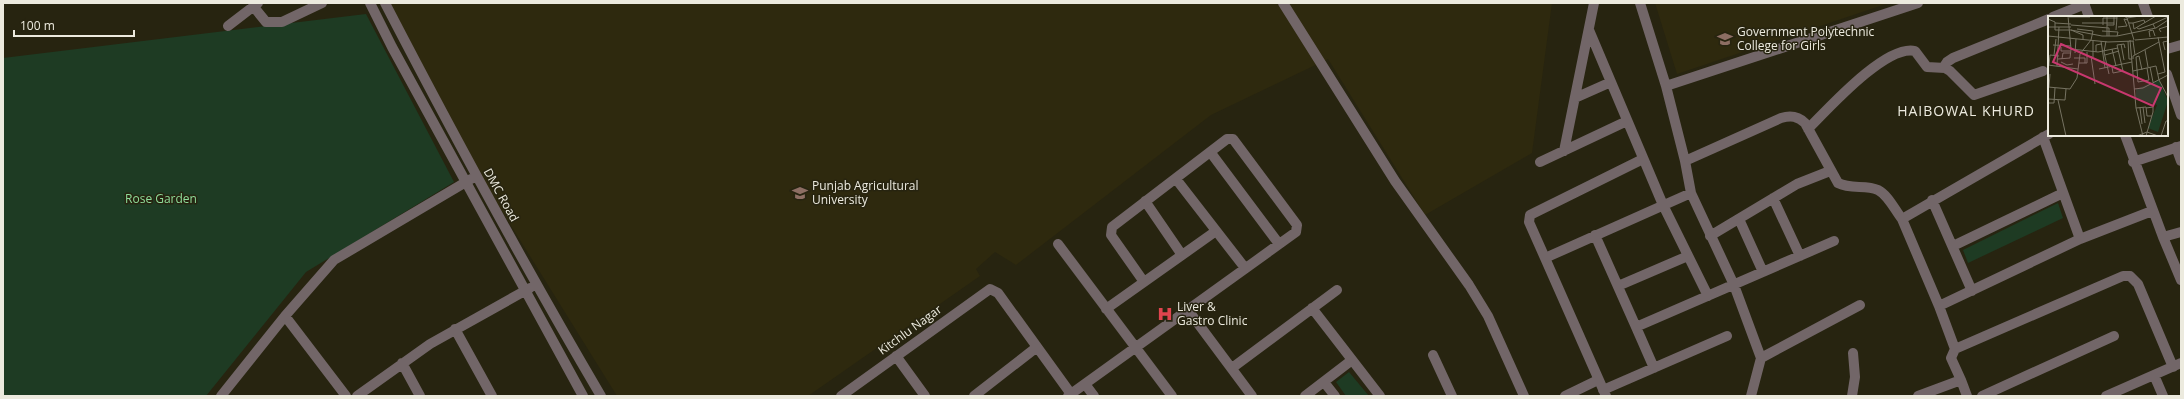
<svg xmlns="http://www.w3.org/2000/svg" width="2184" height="399" viewBox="0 0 2184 399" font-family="'Open Sans',sans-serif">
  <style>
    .built { fill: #2e290e }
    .green { fill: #1e3b23 }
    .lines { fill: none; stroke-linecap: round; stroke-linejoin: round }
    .minor { stroke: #726668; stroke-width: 10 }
    .labels { text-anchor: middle; stroke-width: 3; stroke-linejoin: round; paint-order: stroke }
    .poi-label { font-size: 12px; fill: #eceade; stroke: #272410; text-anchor: start }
    .street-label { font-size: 12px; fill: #eceade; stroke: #272410 }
    .park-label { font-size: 12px; fill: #8edd9a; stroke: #272410 }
    .quarter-label { font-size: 14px; letter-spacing: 1px; fill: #eceade; stroke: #272410 }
    .inset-road { fill: none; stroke: #767362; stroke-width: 1 }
    .view { fill: #c8386f; fill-opacity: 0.15; stroke: #c8386f; stroke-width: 2 }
    .inset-edge { fill: none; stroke: #eceade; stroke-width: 2 }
  </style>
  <rect width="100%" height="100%" fill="#272410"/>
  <path class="built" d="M 388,3 L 1552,3 L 1532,153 L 1425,215 L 1328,59 L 1211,115 L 1016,265 L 995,252 L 976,269 L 980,276 L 808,396 L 617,396 L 477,171 Z
    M 1655,3 L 1889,3 L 1677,74 Z"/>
  <path class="green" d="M 366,14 L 454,182 L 306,272 L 206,396 L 3,396 L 3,58 Z
    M 2058,203 L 2063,218 L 1968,263 L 1963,250 Z
    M 1349,372 L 1369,396 L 1346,396 L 1336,382 Z"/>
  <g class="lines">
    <path class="minor" d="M 370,3 L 392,47 L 583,396
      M 385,3 C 454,136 525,267 601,396
      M 1283,3 L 1395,181 L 1469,285 L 1488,316 L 1524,396
      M 1640,3 L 1666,86 L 1685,161 L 1691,193 L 1734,285 L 1761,358 L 1751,396
      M 2084,3 L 2089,17
      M 2143,3 L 2148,17
      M 253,6 L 266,22 L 282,22 L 322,3
      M 2053,17 L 2085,4
      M 228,26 L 258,3
      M 1589,30 L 1663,205 L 1708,296
      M 2167,49 L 2181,45
      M 1943,68 L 1947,62 L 1953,58 L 2049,19
      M 2167,74 L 2181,115
      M 1666,86 L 1918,3
      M 1575,98 L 1611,82
      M 1808,129 C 1828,109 1886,44 1915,51 L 1927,67 L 1945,68 L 1950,71 L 1974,95 L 2043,71
      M 2125,135 L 2163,237 L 2181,280
      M 2176,147 L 2181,161
      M 1564,151 L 1594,3
      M 1211,153 L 1279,244
      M 1685,161 L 1781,118 C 1791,115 1798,116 1805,123 L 1838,183 C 1851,190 1866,184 1878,190 C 1888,195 1895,210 1902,219
      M 1540,162 L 1627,121
      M 2133,162 L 2181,146
      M 1176,179 L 1245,268
      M 1773,198 L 1800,256
      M 1932,200 L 1972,291
      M 1145,201 L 1182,255
      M 1739,219 L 1763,272
      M 1595,235 L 1636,327 L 1834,241
      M 1710,236 L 1797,184 L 1830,171
      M 2163,237 L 2181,232
      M 2080,239 L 2152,211
      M 1058,244 L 1172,396
      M 1953,246 L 2063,193
      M 1545,258 L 1529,222 L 1530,215 L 1643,159
      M 1618,286 L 1688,256
      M 1939,306 L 2080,239 L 2043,137
      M 1312,308 L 1380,396
      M 1106,309 L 1216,231
      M 1188,310 L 1252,396
      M 285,316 L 346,396
      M 1636,327 L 1654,368
      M 455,329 L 492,396
      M 1955,349 L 2123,276 L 2130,276 L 2138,284 L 2173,367
      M 1433,355 L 1452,396
      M 896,356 L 925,396
      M 1761,358 L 1860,305
      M 402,363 L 420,396
      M 1232,368 L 1337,290
      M 2154,375 L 2163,396
      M 1961,380 L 1951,358 L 1955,349 L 1939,306 L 1902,219 L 2049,134
      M 1324,382 L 1335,396
      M 1085,384 L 1094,396
      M 1603,390 L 1727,336
      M 221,396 L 285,316 L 334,260 L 471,179
      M 357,396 L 430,344 L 530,288
      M 841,396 L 990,289 L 998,293 L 1071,394
      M 974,396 L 1037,347
      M 1068,396 L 1296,232 L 1297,225 L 1233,139 L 1227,139 L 1112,227 L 1111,235 L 1144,282
      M 1305,396 L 1352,360
      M 1565,396 L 1598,380
      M 1606,396 L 1545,258 L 1691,193
      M 1852,396 L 1855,377 L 1853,353
      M 1918,396 L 1961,380 L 1967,396
      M 1982,396 L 2114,336
      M 2106,396 L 2181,363"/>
  </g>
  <defs>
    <symbol id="university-bare" viewBox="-9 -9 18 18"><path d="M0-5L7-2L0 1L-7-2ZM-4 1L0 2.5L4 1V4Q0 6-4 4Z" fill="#8d6e63" stroke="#272410" stroke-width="2.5" paint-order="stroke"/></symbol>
    <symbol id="hospital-bare" viewBox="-9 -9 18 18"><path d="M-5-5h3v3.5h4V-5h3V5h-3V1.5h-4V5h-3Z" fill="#e0444e" stroke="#272410" stroke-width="2.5" paint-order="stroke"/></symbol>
  </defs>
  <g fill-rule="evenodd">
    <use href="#university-bare" x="1714" y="28" width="22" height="22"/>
    <use href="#university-bare" x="789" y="182" width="22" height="22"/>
    <use href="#hospital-bare" x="1154" y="303" width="22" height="22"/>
  </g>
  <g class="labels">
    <g class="poi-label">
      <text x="1737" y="36">Government Polytechnic<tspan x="1737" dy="14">College for Girls</tspan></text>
      <text x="812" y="190">Punjab Agricultural<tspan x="812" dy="14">University</tspan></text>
      <text x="1177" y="311">Liver &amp;<tspan x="1177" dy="14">Gastro Clinic</tspan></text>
    </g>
    <g class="street-label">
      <text transform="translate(501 195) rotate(61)" y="4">DMC Road</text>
      <text transform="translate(910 330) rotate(-36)" y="4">Kitchlu Nagar</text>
    </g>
    <g class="park-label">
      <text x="161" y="203">Rose Garden</text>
    </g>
    <g class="quarter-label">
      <text x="1966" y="116">HAIBOWAL KHURD</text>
    </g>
  </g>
  <g transform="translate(2048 16)">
    <rect width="120" height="120" fill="#272410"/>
    <path d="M 111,64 L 120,85 L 110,116 L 100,112 L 109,89 L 88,82 L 88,73 Z" fill="#1e3b23"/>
    <path class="inset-road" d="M 20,0 L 23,33 L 50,36 L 70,32M 76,0 L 79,2 L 86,24M 21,1 L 42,1M 79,2 L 92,0M 0,3 L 7,6 L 7,14 L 23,14M 7,7 L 23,8M 34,7 L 66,7M 81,7 L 85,7 L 86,13 L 108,0M 85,7 L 96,4 L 97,7M 23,9 L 61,12 L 61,20M 55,9 L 55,2 L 69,2M 59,9 L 66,9 L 66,0M 0,11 L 23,11M 70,11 L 79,10 L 76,3 L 80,4M 89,12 L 91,13 L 105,8M 107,12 L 105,8 L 120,1M 29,13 L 45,15M 23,14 L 54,20 L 69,20 L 108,12 L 120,4M 23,14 L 35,19 L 35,23M 68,14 L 69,1M 54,15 L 70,16 L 69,20M 113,16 L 111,13 L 120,10M 0,20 L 60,26 L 86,25M 59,20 L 59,0M 102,21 L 101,15 L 105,14 L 107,20M 82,24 L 88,92 L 95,120M 87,24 L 120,21M 53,25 L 57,52M 58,25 L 56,36 L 61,58M 80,25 L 81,43 L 84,43M 85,25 L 87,39M 73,28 L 76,44M 5,29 L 23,30M 13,31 L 13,35 L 22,35M 64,33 L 68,50M 97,34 L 100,51M 117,34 L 115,26 L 120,25M 48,36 L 48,29 L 53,28M 27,37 L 28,23M 6,39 L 8,23M 57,39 L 71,35M 43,40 L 47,68M 91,40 L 94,54M 45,41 L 45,25M 26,42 L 37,42 L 37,47M 10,43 L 22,42 L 23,33M 14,43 L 15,37 L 22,37M 85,43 L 85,40 L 111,26M 13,46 L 19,49 L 25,48M 31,47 L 39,47 L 39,36M 0,49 L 30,53M 1,49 L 2,39 L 11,40M 9,50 L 11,11M 64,51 L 65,57 L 75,55 L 69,29 L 76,28 L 77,32M 102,51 L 105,66M 51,53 L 84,46M 85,55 L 108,50 L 111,64 L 120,81M 110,58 L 117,56 L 110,21M 90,66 L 88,41 L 91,40M 90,66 L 101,64 L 99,52M 0,71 L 22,73 L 29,62 L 32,38 L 43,24 L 45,15M 1,71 L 2,58M 86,73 L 95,72 L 120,59M 0,83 L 17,84 L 18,73M 10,84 L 18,120M 0,87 L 6,87 L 7,72M 95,91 L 97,107M 88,92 L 98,91 L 99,100 L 104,100M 92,92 L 94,108M 89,120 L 99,116 L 110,120M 98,120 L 105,96 L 105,91 L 98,92M 113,120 L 118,105 L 120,105"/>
    <path class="view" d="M 13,28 L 113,72 L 105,90 L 5,46 Z"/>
    <rect width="120" height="120" class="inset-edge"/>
  </g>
  <rect width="2184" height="399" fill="none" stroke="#eceade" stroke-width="8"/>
  <path d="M14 30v6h120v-6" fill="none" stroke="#eceade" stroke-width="2"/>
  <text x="20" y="30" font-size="12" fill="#eceade" stroke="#272410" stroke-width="3" paint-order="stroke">100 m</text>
</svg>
